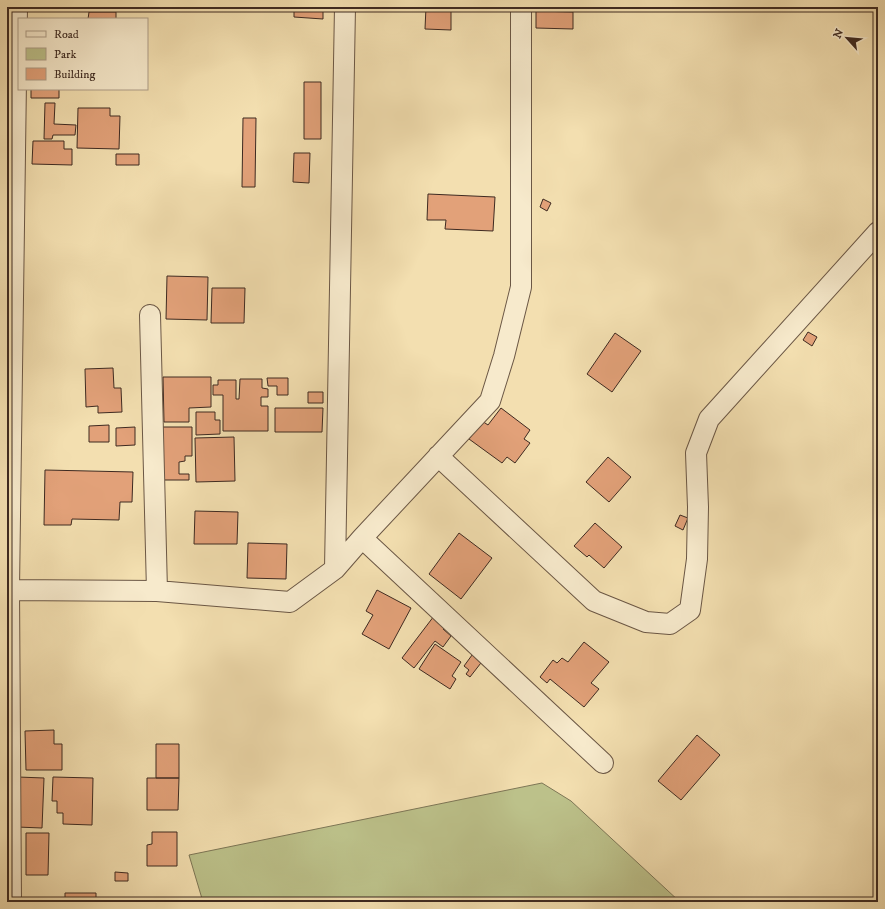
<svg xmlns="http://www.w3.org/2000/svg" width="885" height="909" viewBox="0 0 885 909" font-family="'IM FELL DW Pica',serif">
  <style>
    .green { fill: #bcc18a; stroke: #7d7656 }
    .building { fill: #e2a179; stroke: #3e2a21 }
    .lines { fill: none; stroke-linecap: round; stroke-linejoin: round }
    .street-casing { stroke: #6b5745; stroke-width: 22 }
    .street { stroke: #f7eacc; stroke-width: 20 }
  </style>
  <rect width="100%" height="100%" fill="#f3dfb0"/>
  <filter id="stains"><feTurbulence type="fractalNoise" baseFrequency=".005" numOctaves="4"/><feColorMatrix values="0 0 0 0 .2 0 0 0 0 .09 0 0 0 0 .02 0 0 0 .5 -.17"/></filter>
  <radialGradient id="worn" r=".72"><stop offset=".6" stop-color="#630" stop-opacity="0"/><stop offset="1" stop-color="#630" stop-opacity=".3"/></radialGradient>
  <path class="green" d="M 542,783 L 571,801 L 680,902 L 203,902 L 189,855 Z"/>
  <path class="building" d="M 294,7 L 323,7 L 323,19 L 294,17 Z
    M 426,7 L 451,7 L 451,30 L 425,29 Z
    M 536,11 L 573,12 L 573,29 L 536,28 Z
    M 89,12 L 116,12 L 116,19 L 88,19 Z
    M 304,82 L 321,82 L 321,139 L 304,139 Z
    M 31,89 L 59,89 L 59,98 L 31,98 Z
    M 45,103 L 55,103 L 54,124 L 76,125 L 75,135 L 53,135 L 52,139 L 44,139 Z
    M 78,108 L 110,108 L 110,116 L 120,116 L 119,149 L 77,148 Z
    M 243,118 L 256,118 L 255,187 L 242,187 Z
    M 33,141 L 64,141 L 64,149 L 72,149 L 72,165 L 32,164 Z
    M 294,153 L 310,153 L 309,183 L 293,182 Z
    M 116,154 L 139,154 L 139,165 L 116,165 Z
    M 428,194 L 495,197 L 493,231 L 445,229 L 446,220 L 427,220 Z
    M 543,199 L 551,203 L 547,211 L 540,207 Z
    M 167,276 L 208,277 L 207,320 L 166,319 Z
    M 212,288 L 245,288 L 244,323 L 211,323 Z
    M 808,332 L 817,337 L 812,346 L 803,340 Z
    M 615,333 L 641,351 L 612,392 L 587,374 Z
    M 113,368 L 114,388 L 121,388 L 122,412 L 98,413 L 98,406 L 86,407 L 85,369 Z
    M 163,377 L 211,377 L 211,407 L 189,408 L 189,422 L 164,422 Z
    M 267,378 L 288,378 L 288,395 L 277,395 L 277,386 L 268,386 Z
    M 240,379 L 262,379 L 262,388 L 268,389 L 268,397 L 261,397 L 261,406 L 268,406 L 268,431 L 223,431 L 223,395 L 213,395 L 213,385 L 218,385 L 218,380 L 236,380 L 236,399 L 239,399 Z
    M 308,392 L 323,392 L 323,403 L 308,403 Z
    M 275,408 L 323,408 L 322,432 L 275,432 Z
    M 501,408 L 530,430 L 524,439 L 530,443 L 515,463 L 507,457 L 502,463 L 469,439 L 482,421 L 488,425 Z
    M 196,412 L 215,412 L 215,420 L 220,420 L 220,434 L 196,435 Z
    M 109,425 L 109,442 L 89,442 L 89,426 Z
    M 135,427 L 135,445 L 116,446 L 116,428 Z
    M 162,427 L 192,427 L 192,456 L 185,456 L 185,461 L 179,462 L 179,474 L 189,474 L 189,480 L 162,480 Z
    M 234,437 L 235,481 L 196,482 L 195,438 Z
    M 608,457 L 631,477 L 609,502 L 586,482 Z
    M 45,470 L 133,472 L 132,502 L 120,502 L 119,520 L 72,519 L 71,525 L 44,525 Z
    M 195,511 L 238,512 L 237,544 L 194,544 Z
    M 680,515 L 688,518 L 683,530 L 675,526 Z
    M 595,523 L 622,547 L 604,568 L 589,555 L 587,557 L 574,546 Z
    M 459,533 L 492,558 L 461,599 L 429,574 Z
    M 248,543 L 287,544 L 286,579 L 247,578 Z
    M 377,590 L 411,608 L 389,649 L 362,634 L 373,615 L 366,611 Z
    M 434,616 L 447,625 L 443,629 L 451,636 L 443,647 L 435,641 L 414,668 L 402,658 Z
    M 584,642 L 609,662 L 591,683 L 599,689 L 584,707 L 550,679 L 547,683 L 540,677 L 553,660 L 557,663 L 562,658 L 568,662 Z
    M 435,644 L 461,662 L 452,676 L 456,679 L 450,689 L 419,669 Z
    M 475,651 L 484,659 L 470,677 L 466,674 L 469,670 L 464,666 Z
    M 54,730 L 54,744 L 62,744 L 62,770 L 26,770 L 25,731 Z
    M 697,735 L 720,755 L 681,800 L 658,781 Z
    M 156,744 L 179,744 L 179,778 L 156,778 Z
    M 18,777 L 44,778 L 42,828 L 17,827 Z
    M 53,777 L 93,778 L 92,825 L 63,824 L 63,813 L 57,813 L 57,801 L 52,801 Z
    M 147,778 L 179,778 L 178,810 L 147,810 Z
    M 152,832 L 177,832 L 177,866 L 147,866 L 147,845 L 152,844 Z
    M 26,833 L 49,833 L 48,875 L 26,875 Z
    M 115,872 L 128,873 L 128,881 L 115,881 Z
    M 65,893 L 96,893 L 96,902 L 65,902 Z"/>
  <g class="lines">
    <defs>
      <path id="street" d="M 150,315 L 157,591
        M 438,456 L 594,601 L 646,622 L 670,624 L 690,610 L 697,559 L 698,507 L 696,453 L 709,419 L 878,232
        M 362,538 L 603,763
        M 335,569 L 345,7
        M 7,590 L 157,591 L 290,602 L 335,569 L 362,538 L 490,401 L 504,356 L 521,287 L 521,7
        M 11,902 L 9,589 L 17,7"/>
    </defs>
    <use href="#street" class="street-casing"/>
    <use href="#street" class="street"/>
  </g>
  <rect width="885" height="909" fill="none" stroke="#f3dfb0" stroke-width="24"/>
  <rect x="8" y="8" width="869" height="893" fill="none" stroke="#3e2a21" stroke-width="2"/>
  <rect x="12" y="12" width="861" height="885" fill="none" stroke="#3e2a21"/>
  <rect x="18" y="18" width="130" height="72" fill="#f7eacc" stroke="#ad9d88"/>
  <rect x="26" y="31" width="20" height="6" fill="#f7eacc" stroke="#ad9d88"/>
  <text x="54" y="38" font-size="12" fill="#3e2a21">Road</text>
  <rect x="26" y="48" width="20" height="12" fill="#bcc18a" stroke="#ad9d88"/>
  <text x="54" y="58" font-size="12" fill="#3e2a21">Park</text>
  <rect x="26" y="68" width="20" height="12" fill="#e2a179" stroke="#ad9d88"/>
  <text x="54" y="78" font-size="12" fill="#3e2a21">Building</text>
  <g transform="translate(847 38) rotate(297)" stroke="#f7eacc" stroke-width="3" paint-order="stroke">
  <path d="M0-3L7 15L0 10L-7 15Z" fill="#3e2a21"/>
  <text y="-6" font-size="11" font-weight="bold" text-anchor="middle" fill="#3e2a21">N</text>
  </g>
  <rect width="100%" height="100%" filter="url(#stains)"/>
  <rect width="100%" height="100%" fill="url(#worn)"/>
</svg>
